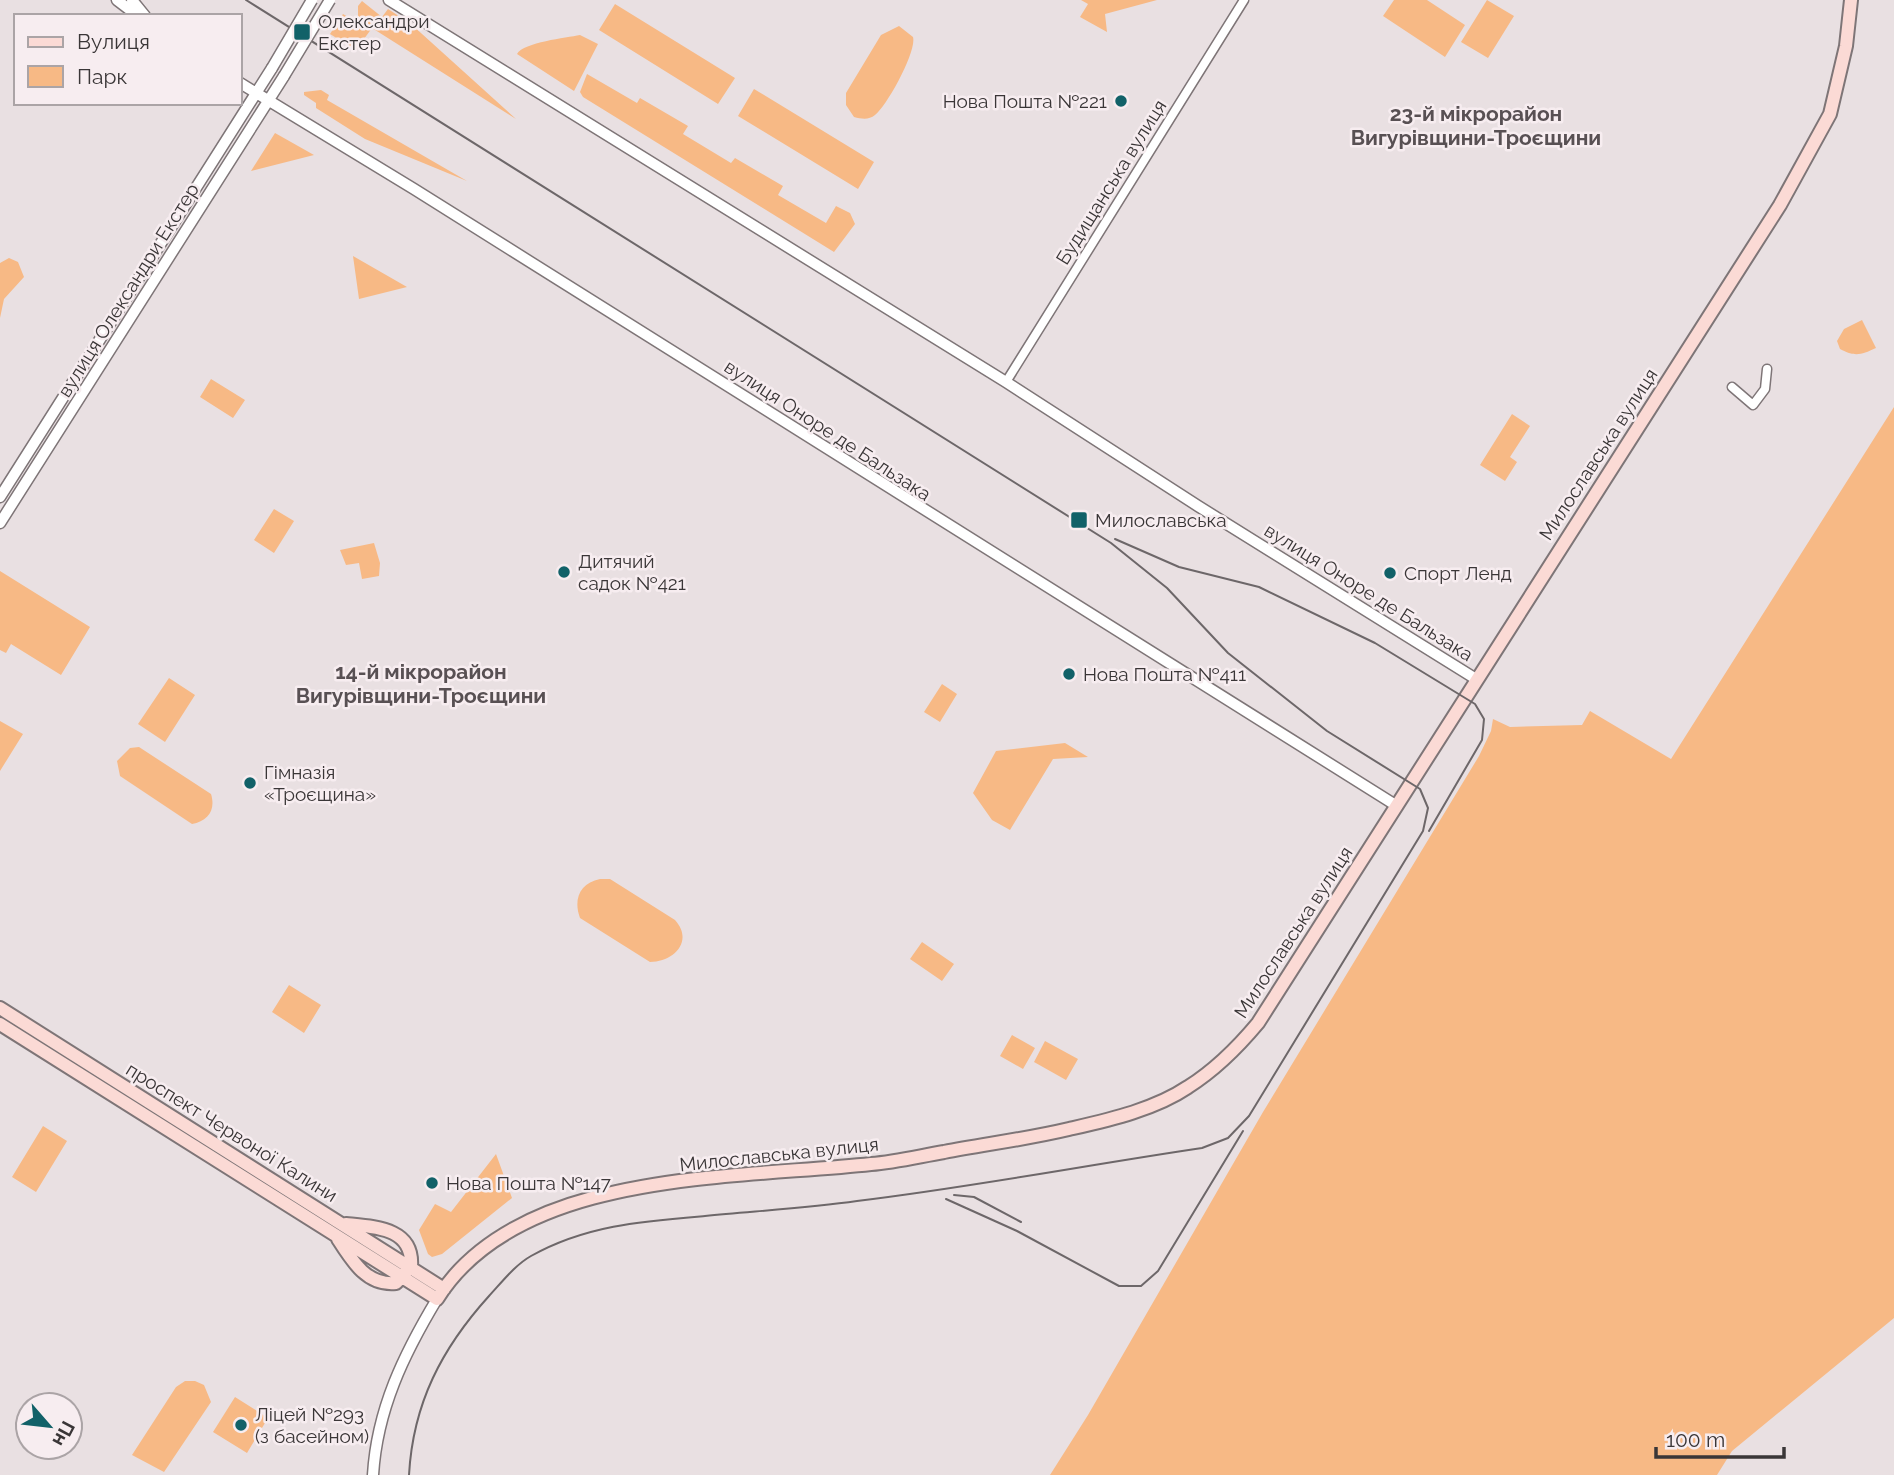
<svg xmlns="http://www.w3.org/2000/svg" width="1894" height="1475" viewBox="0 0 1894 1475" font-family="Raleway,sans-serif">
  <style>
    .green { fill: #f7b985 }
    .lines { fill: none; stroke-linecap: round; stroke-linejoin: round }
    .minor-casing { stroke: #7e7577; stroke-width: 11 }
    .tertiary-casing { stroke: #7e7577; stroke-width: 13 }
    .secondary-casing { stroke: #7e7577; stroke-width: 16 }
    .minor { stroke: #fff; stroke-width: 8 }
    .tertiary { stroke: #fff; stroke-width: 10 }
    .secondary { stroke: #fbdad5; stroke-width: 12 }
    .tram { stroke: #6d6769; stroke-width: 2 }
    .tertiary-bridge-casing { stroke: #7e7577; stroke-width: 13; stroke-linecap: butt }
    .tertiary-bridge { stroke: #fff; stroke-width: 10 }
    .poi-dot { fill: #116168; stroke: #f7edf0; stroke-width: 2.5 }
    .labels { text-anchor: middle; stroke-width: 5; stroke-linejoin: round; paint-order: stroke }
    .poi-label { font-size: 19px; fill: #3a3637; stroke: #f7edf0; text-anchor: start }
    .street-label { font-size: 19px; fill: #3a3637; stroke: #f7edf0 }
    .neighbourhood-label { font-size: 21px; font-weight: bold; fill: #585053; stroke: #f7edf0 }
  </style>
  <rect width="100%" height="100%" fill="#e9e0e2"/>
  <path class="green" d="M 1081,0 L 1157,0 L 1105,14 L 1107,32 L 1080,17 L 1088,4 Z
    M 1394,0 L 1427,0 L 1465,25 L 1445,57 L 1383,16 Z
    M 1487,0 L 1514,16 L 1488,58 L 1461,42 Z
    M 362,1 L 382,17 L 388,9 L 411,24 L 516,119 L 372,28 L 356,50 L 330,34 L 343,14 L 358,23 L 358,6 Z
    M 615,4 L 735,78 L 718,104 L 599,30 Z
    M 899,26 L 913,37 C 917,51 887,106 875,115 C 869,120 862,119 854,117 L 846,105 L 846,93 L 881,35 Z
    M 580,35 L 598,44 L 574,91 L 517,54 C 524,42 566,38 580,35 Z
    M 587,74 L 637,103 L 640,98 L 688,126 L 683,134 L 731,163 L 735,158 L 783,186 L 778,195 L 826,223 L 836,206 L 850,213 L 855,224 L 834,252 L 583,97 L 580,92 Z
    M 754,89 L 874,162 L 858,189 L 738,116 Z
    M 321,90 L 329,95 L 327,100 L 467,181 L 365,139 L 316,108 L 316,103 L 304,95 L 304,92 Z
    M 275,133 L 314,155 L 251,171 Z
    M 353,256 L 407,287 L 359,299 Z
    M 9,258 L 18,262 L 24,277 L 4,299 L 0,318 L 0,263 Z
    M 1862,320 L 1876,348 C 1861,355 1855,357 1840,349 L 1837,341 L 1844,329 Z
    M 211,379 L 245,400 L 233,418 L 200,397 Z
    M 1894,407 L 1894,1318 L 1732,1451 L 1717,1475 L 1050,1475 L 1088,1415 L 1263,1112 L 1479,756 L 1491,731 L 1493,719 L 1510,727 L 1582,725 L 1590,711 L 1671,759 Z
    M 1512,414 L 1530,426 L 1510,457 L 1517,462 L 1505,481 L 1480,465 Z
    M 274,509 L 294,521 L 274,553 L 254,540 Z
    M 374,543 L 380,563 L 379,576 L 362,579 L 359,563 L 346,565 L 340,550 Z
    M 0,571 L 90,627 L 61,675 L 11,644 L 6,653 L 0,650 Z
    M 169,678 L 195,695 L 165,742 L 138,724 Z
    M 942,684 L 957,694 L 940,722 L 924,712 Z
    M 0,721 L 23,734 L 0,771 Z
    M 1065,743 L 1088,757 L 1053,759 L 1010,830 L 992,820 L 973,793 L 996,751 Z
    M 139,747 L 211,794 C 216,810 208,821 192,824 L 120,776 L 117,761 L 130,748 Z
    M 600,879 L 610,879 L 675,920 C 694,941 674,962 650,962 L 580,918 C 573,899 580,883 600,879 Z
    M 922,942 L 954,964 L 942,981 L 910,959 Z
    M 289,985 L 321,1005 L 304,1033 L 272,1012 Z
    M 1012,1035 L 1035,1048 L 1023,1069 L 1000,1056 Z
    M 1045,1041 L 1078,1059 L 1066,1080 L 1034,1062 Z
    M 43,1126 L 67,1141 L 36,1192 L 12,1177 Z
    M 496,1154 L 512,1198 L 442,1254 L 432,1257 L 428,1254 L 419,1230 L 435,1204 L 451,1212 Z
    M 185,1381 L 195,1381 L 204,1385 L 211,1402 L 164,1472 L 132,1455 L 176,1387 Z
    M 235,1397 L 268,1418 L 247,1453 L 213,1432 Z"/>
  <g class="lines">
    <defs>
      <path id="minor" d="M 1006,382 L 1244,0
        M 1732,387 L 1753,405 L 1765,389 L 1767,369"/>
      <path id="tertiary" d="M 117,0 L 138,16
        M 132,0 L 145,16
        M 389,0 L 1006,382 L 1198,506 L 1476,679
        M 240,83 L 414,189 L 1397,806
        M 0,497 L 272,68
        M 0,523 L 284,76
        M 373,1475 C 377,1409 404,1354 437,1299"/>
      <path id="secondary" d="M 0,1008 L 444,1289
        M 0,1024 L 437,1299 C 518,1169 737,1179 871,1164 C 896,1162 920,1156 944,1152 C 986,1144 1027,1139 1069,1129 C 1108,1120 1154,1110 1188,1087 C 1215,1070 1238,1047 1258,1023 L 1780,205 L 1830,114 L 1846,46 L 1851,0
        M 338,1239 C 352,1261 367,1286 396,1283 L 411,1267 C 414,1228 376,1227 346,1224"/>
    </defs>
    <use href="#minor" class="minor-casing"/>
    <use href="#tertiary" class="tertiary-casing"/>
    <use href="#secondary" class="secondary-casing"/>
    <use href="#minor" class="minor"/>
    <use href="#tertiary" class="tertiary"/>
    <use href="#secondary" class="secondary"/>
    <path class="tram" d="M 246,0 L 1111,543 L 1167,588 L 1228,653 L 1327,731 L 1420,789 L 1428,808 L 1423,831 L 1249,1116 L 1228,1138 L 1202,1148 C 1087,1165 973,1187 857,1201 C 807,1208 756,1211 705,1216 C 644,1221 586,1225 531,1256 C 515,1265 502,1282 489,1296 C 442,1348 413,1403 409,1475
      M 1115,539 L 1179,567 L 1259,587 L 1375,643 L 1475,704 L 1484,719 L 1482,740 L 1429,831
      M 954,1195 L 974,1197 L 1021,1222
      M 946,1199 L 1017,1231 L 1119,1286 L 1141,1286 L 1158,1271 L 1243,1131"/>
    <defs>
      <path id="tertiary-bridge" d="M 272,68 L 312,0
        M 284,76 L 330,0"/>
    </defs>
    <use href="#tertiary-bridge" class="tertiary-bridge-casing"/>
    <use href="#tertiary-bridge" class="tertiary-bridge"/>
  </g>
  <g class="poi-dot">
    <rect x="293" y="23" width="18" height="18" rx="3.5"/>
    <circle cx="1121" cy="101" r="7"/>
    <rect x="1070" y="511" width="18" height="18" rx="3.5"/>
    <circle cx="564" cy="572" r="7"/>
    <circle cx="1390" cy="573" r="7"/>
    <circle cx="1069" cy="674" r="7"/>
    <circle cx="250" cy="783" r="7"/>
    <circle cx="432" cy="1183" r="7"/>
    <circle cx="241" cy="1425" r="7"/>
  </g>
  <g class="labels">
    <g class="poi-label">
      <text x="318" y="28">Олександри<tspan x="318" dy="22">Екстер</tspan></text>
      <text x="1107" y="108" text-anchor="end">Нова Пошта №221</text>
      <text x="1095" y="527">Милославська</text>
      <text x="578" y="568">Дитячий<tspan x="578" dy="22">садок №421</tspan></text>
      <text x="1404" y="580">Спорт Ленд</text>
      <text x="1083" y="681">Нова Пошта №411</text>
      <text x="264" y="779">Гімназія<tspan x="264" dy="22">«Троєщина»</tspan></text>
      <text x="446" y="1190">Нова Пошта №147</text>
      <text x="255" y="1421">Ліцей №293<tspan x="255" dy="22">(з басейном)</tspan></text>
    </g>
    <g class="street-label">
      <text transform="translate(1111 182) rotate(-58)" y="7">Будищанська вулиця</text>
      <text transform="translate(128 290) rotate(-58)" y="7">вулиця Олександри Екстер</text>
      <text transform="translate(828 430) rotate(33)" y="7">вулиця Оноре де Бальзака</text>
      <text transform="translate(1598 454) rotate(-57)" y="7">Милославська вулиця</text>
      <text transform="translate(1369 592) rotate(32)" y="7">вулиця Оноре де Бальзака</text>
      <text transform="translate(1293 932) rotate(-57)" y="7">Милославська вулиця</text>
      <text transform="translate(232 1132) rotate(32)" y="7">проспект Червоної Калини</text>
      <text transform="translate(779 1154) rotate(-6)" y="7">Милославська вулиця</text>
    </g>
    <g class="neighbourhood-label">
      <text x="1476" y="121">23-й мікрорайон<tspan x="1476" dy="24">Вигурівщини-Троєщини</tspan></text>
      <text x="421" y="679">14-й мікрорайон<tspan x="421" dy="24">Вигурівщини-Троєщини</tspan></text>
    </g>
  </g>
  <rect x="14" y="14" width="228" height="91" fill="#f7edf0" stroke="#aba4a6" stroke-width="2"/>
  <rect x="28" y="37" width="35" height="10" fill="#fbdad5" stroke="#aba4a6" stroke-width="2"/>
  <text x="77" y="49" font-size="21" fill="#3a3637">Вулиця</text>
  <rect x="28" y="66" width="35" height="21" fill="#f7b985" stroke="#aba4a6" stroke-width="2"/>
  <text x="77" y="84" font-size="21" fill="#3a3637">Парк</text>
  <g transform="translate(49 1426) rotate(118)"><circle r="33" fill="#f7edf0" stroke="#aba4a6" stroke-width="2"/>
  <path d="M0-5L12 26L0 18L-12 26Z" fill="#116168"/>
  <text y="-10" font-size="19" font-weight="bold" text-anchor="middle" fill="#3a3637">Пн</text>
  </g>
  <path d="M1656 1447v10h128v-10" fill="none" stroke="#3a3637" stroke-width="3.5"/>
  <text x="1666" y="1447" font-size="21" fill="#3a3637" stroke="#f7edf0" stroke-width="5" paint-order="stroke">100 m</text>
</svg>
